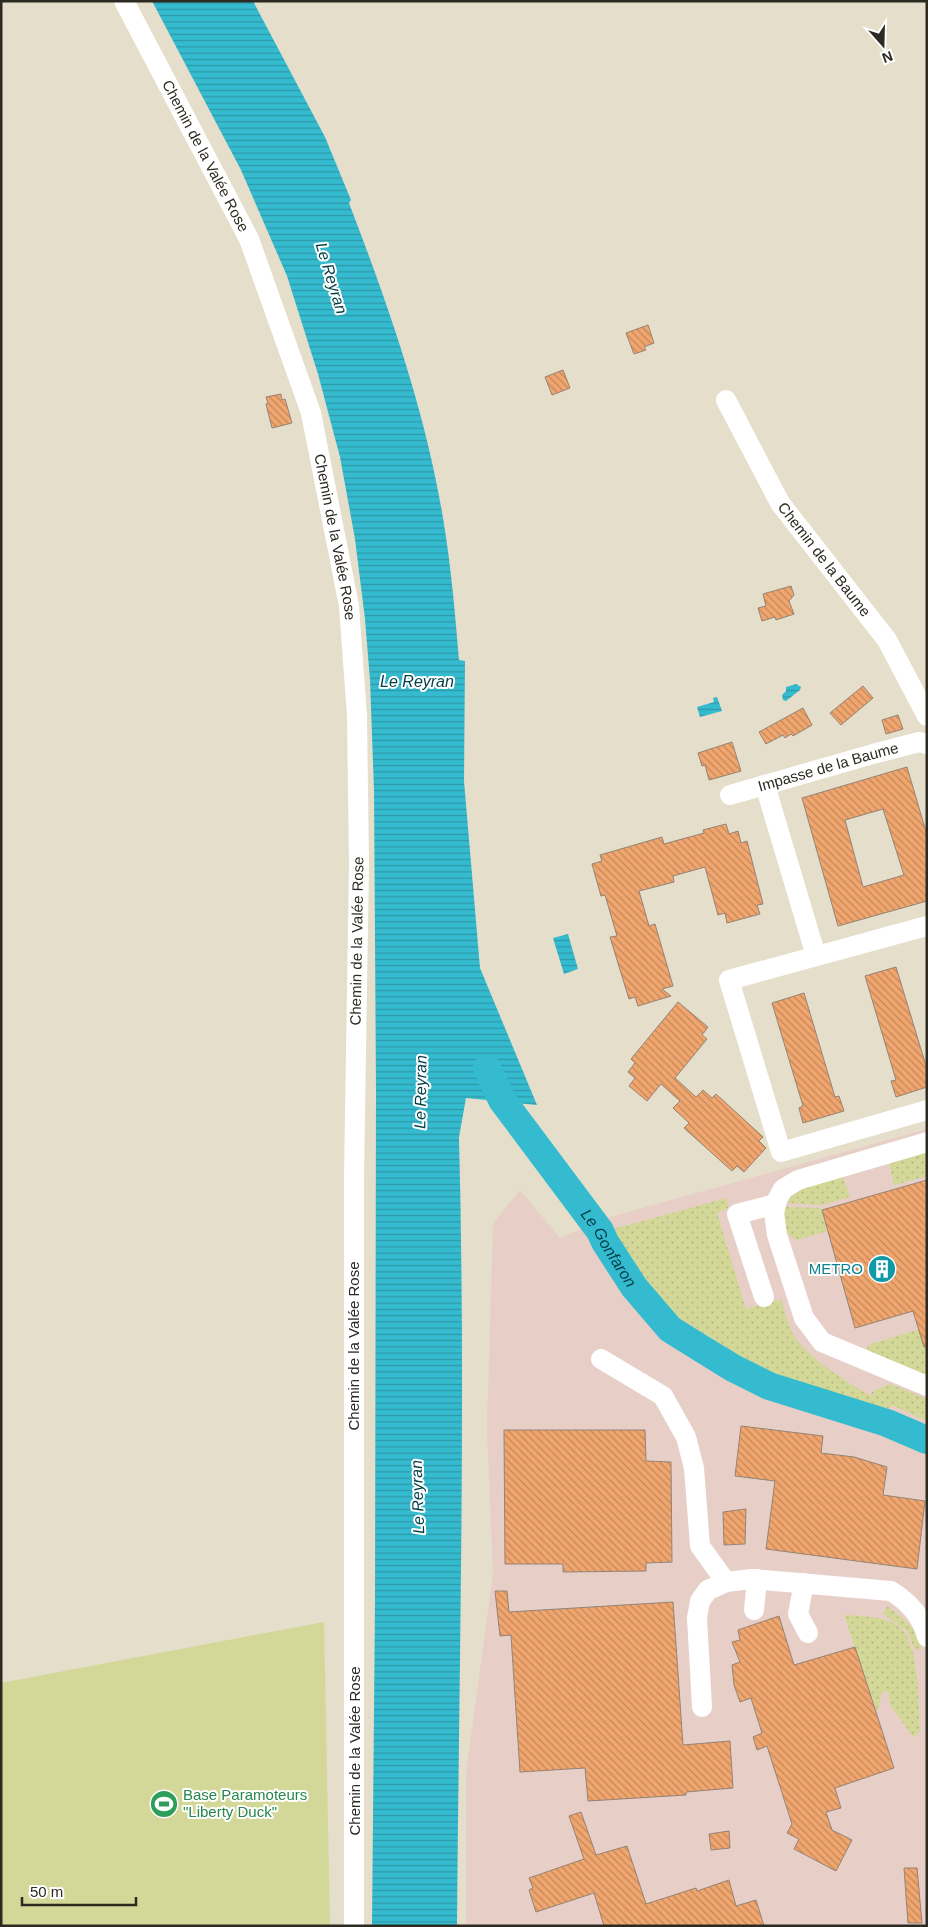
<svg xmlns="http://www.w3.org/2000/svg" width="928" height="1927" viewBox="0 0 928 1927" font-family="Arial,sans-serif">
  <style>
    .industrial { fill: #e7cfc7 }
    .grass { fill: url(#grass-dots) }
    .park { fill: #d3d797 }
    .water { fill: url(#water-rules) }
    .lines { fill: none; stroke-linecap: round; stroke-linejoin: round }
    .river { stroke: #35bbcf; stroke-width: 28 }
    .building { fill: url(#building-back-hatch); stroke: #948376; fill-rule: evenodd }
    .minor { stroke: #fff; stroke-width: 20 }
    .labels { text-anchor: middle; stroke-width: 4; stroke-linejoin: round; paint-order: stroke }
    .street-label { font-size: 15px; fill: #2d2a22; stroke: #fff }
    .culture-label { font-size: 15px; fill: #0d838f; stroke: #fff; text-anchor: end }
    .leisure-label { font-size: 15px; fill: #27864d; stroke: #fff; text-anchor: start }
    .water-label { font-size: 16px; font-style: italic; fill: #023f48; stroke: #fff }
  </style>
  <defs>
    <pattern id="grass-dots" width="8" height="8" patternUnits="userSpaceOnUse" patternTransform="scale(1.25)"><rect width="8" height="8" fill="#d3d797"/><path d="M2 2h.1M6 6h.1" fill="none" stroke="#b5b982" stroke-width="1.8" stroke-linecap="round"/></pattern>
    <pattern id="water-rules" width="6" height="5" patternUnits="userSpaceOnUse" patternTransform="scale(1.25)"><rect width="6" height="5" fill="#35bbcf"/><path d="M0 2.5h6" fill="none" stroke="#2d98a8"/></pattern>
    <pattern id="building-back-hatch" width="6" height="6" patternUnits="userSpaceOnUse" patternTransform="scale(1.25)"><rect width="6" height="6" fill="#f0a66e"/><path d="M-1 5l2 2M0 0l6 6M5-1l2 2" fill="none" stroke="#c3875a"/></pattern>
  </defs>
  <rect width="100%" height="100%" fill="#e5deca"/>
  <path class="industrial" d="M 927,1129 L 927,1926 L 466,1926 L 466,1773 L 493,1575 L 487,1428 L 493,1224 L 520,1190 L 560,1238 L 610,1217 Z"/>
  <path class="grass" d="M 927,1152 L 927,1176 L 894,1185 L 889,1163 Z
    M 843,1176 L 850,1197 L 822,1205 L 787,1203 C 797,1184 823,1182 843,1176 Z
    M 727,1198 L 728,1208 L 717,1213 L 746,1309 L 781,1299 C 785,1311 788,1325 794,1336 C 808,1358 848,1383 871,1396 L 872,1392 L 890,1384 L 927,1399 L 927,1421 L 892,1405 L 889,1409 L 885,1407 L 886,1418 L 769,1375 L 673,1314 L 643,1279 L 613,1229 Z
    M 785,1207 L 821,1208 L 827,1231 L 798,1240 C 783,1237 783,1219 785,1207 Z
    M 927,1327 L 927,1378 L 868,1355 L 867,1347 L 871,1344 Z
    M 887,1606 C 902,1617 918,1628 920,1648 L 916,1652 L 907,1631 L 883,1614 Z
    M 844,1615 C 860,1616 883,1616 897,1625 C 921,1641 918,1705 920,1732 L 913,1737 L 890,1705 L 888,1691 L 882,1692 L 877,1713 Z"/>
  <path class="park" d="M 324,1622 L 330,1926 L 1,1926 L 1,1683 Z"/>
  <path class="water" d="M 152,1 L 253,1 L 325,137 L 351,200 L 349,203 C 388,305 425,409 443,518 C 451,565 455,613 459,660 L 465,661 L 464,781 L 480,968 L 537,1105 L 466,1098 L 459,1137 C 466,1400 459,1663 457,1926 L 372,1926 L 375,1601 L 376,1089 L 374,790 L 370,680 L 365,619 L 355,539 L 340,457 L 318,374 L 287,276 L 241,170 Z
    M 796,684 L 801,687 L 800,690 L 786,701 L 783,700 L 782,695 L 786,691 L 786,687 Z
    M 717,697 L 722,711 L 700,717 L 697,707 L 714,702 L 713,698 Z
    M 568,934 L 578,969 L 564,974 L 553,938 Z"/>
  <g class="lines">
    <path class="river" id="s1" d="M 487,1068 L 502,1100 L 600,1231 L 605,1242 L 634,1287 L 670,1329 L 702,1349 L 733,1368 L 769,1386 L 887,1423 L 927,1440"/>
  </g>
  <path class="building" d="M 648,325 L 654,343 L 644,347 L 646,350 L 634,354 L 626,333 Z
    M 563,370 L 570,388 L 552,395 L 545,377 Z
    M 281,394 L 282,400 L 285,399 L 292,423 L 272,428 L 266,404 L 268,403 L 266,397 Z
    M 791,586 L 794,595 L 789,601 L 794,614 L 776,620 L 775,617 L 762,621 L 758,608 L 766,606 L 763,594 Z
    M 863,686 L 873,698 L 841,725 L 830,713 Z
    M 803,708 L 812,725 L 793,736 L 791,734 L 785,738 L 783,735 L 766,744 L 759,732 Z
    M 898,715 L 903,729 L 886,734 L 882,720 Z
    M 732,742 L 741,771 L 709,780 L 705,765 L 702,766 L 698,753 Z
    M 907,767 L 927,835 L 927,901 L 838,926 L 802,798 ZM 883,809 L 904,875 L 863,887 L 845,820 Z
    M 726,824 L 729,834 L 738,831 L 741,843 L 747,841 L 763,904 L 757,905 L 760,914 L 727,923 L 725,913 L 718,915 L 705,867 L 673,876 L 674,882 L 639,891 L 649,926 L 655,924 L 673,986 L 662,989 L 671,996 L 638,1006 L 635,997 L 629,999 L 610,937 L 617,936 L 605,895 L 601,896 L 592,864 L 602,861 L 600,855 L 662,837 L 664,844 L 704,833 L 703,830 Z
    M 896,967 L 927,1069 L 927,1087 L 896,1097 L 891,1081 L 896,1080 L 865,976 Z
    M 804,993 L 835,1097 L 839,1096 L 844,1111 L 803,1123 L 799,1108 L 803,1106 L 772,1003 Z
    M 678,1002 L 708,1027 L 702,1035 L 707,1039 L 675,1078 L 696,1097 L 703,1090 L 712,1098 L 716,1094 L 763,1137 L 759,1141 L 766,1148 L 744,1172 L 737,1166 L 732,1171 L 684,1128 L 689,1123 L 673,1108 L 680,1101 L 661,1084 L 647,1101 L 629,1086 L 635,1078 L 628,1072 L 635,1063 L 631,1059 Z
    M 927,1180 L 927,1346 L 924,1347 L 913,1311 L 855,1328 L 822,1210 Z
    M 741,1426 L 823,1436 L 821,1453 L 854,1457 L 887,1467 L 883,1495 L 925,1501 L 917,1569 L 766,1549 L 775,1481 L 735,1476 Z
    M 504,1430 L 645,1430 L 646,1461 L 671,1462 L 672,1562 L 646,1563 L 646,1571 L 563,1572 L 563,1564 L 505,1564 Z
    M 746,1509 L 745,1544 L 724,1545 L 723,1512 Z
    M 495,1591 L 507,1591 L 509,1612 L 673,1602 L 683,1745 L 730,1741 L 733,1788 L 686,1792 L 686,1795 L 588,1801 L 585,1768 L 520,1772 L 511,1635 L 500,1636 Z
    M 779,1616 L 794,1665 L 855,1647 L 894,1768 L 835,1788 L 841,1808 L 826,1812 L 832,1830 L 852,1840 L 836,1871 L 794,1849 L 799,1839 L 787,1833 L 792,1824 L 767,1746 L 757,1750 L 753,1737 L 762,1733 L 751,1698 L 740,1702 L 734,1685 L 732,1665 L 740,1662 L 732,1642 L 740,1640 L 738,1630 Z
    M 581,1812 L 596,1855 L 627,1846 L 646,1904 L 696,1888 L 697,1891 L 729,1880 L 736,1906 L 756,1900 L 764,1926 L 604,1926 L 594,1893 L 536,1912 L 529,1890 L 533,1888 L 529,1878 L 584,1859 L 569,1816 Z
    M 729,1831 L 730,1848 L 711,1850 L 709,1834 Z
    M 904,1868 L 917,1868 L 922,1923 L 908,1923 Z"/>
  <g class="lines">
    <g class="minor">
      <path id="s2" d="M 124,1 L 249,239 L 311,413 L 349,606 L 357,716 L 359,864 L 354,1177 L 354,1926"/>
      <path id="s3" d="M 726,400 L 780,503 L 887,640 L 927,716"/>
      <path d="M 765,785 L 816,956"/>
      <path id="s4" d="M 730,795 L 873,754 L 919,742 L 927,744"/>
      <path d="M 927,926 L 729,980 L 781,1152 L 927,1110"/>
      <path d="M 927,1142 L 798,1180 L 783,1189 L 777,1200 L 774,1213 L 777,1235 L 804,1318 L 822,1342 L 927,1386"/>
      <path d="M 764,1297 L 737,1214 L 776,1204"/>
      <path d="M 601,1359 L 663,1396 L 686,1437 L 694,1468 L 700,1546 L 726,1582"/>
      <path d="M 804,1583 L 798,1614 L 808,1633"/>
      <path d="M 754,1610 L 757,1579"/>
      <path d="M 702,1707 L 697,1618 L 700,1601 L 708,1590 L 726,1582 L 752,1579 L 891,1591 C 909,1602 922,1616 927,1637"/>
    </g>
  </g>
  <defs>
    <symbol id="building-disc" viewBox="-11 -11 22 22"><circle r="9.5" fill="#0f9aa8" stroke="#fff"/><path d="M-4-6H4V6H1V3H-1V6H-4ZM-2.5-4.3h1.7v1.8h-1.7ZM.8-4.3h1.7v1.8H.8ZM-2.5-1h1.7V.8h-1.7ZM.8-1h1.7V.8H.8Z" fill="#fff"/></symbol>
    <symbol id="stadium-disc" viewBox="-11 -11 22 22"><circle r="9.5" fill="#2e9e5b" stroke="#fff"/><path d="M0-5a6.5 5 0 1 0 0 10a6.5 5 0 1 0 0-10ZM-3.5-1.8h7v3.6h-7Z" fill="#fff"/></symbol>
  </defs>
  <g fill-rule="evenodd">
    <use href="#building-disc" x="866" y="1253" width="32" height="32"/>
    <use href="#stadium-disc" x="148" y="1788" width="32" height="32"/>
  </g>
  <g class="labels">
    <g class="street-label">
      <text dy="5" stroke="none"><textPath href="#s2" startOffset="175">Chemin de la Valée Rose</textPath></text>
      <text dy="5" stroke="none"><textPath href="#s2" startOffset="580">Chemin de la Valée Rose</textPath></text>
      <text dy="5" stroke="none"><textPath href="#s3" startOffset="188">Chemin de la Baume</textPath></text>
      <text dy="5" stroke="none"><textPath href="#s4" startOffset="102">Impasse de la Baume</textPath></text>
      <text transform="translate(357 941) rotate(-89)" y="5">Chemin de la Valée Rose</text>
      <text transform="translate(354 1346) rotate(-90)" y="5">Chemin de la Valée Rose</text>
      <text transform="translate(355 1751) rotate(-90)" y="5">Chemin de la Valée Rose</text>
    </g>
    <g class="culture-label">
      <text x="863" y="1274">METRO</text>
    </g>
    <g class="leisure-label">
      <text x="183" y="1800">Base Paramoteurs<tspan x="183" dy="17">"Liberty Duck"</tspan></text>
    </g>
    <g class="water-label">
      <text transform="translate(332 278) rotate(73)" y="6">Le Reyran</text>
      <text x="417" y="687">Le Reyran</text>
      <text transform="translate(420 1092) rotate(-89)" y="6">Le Reyran</text>
      <text dy="6" stroke="none"><textPath href="#s1" startOffset="218">Le Gonfaron</textPath></text>
      <text transform="translate(417 1497) rotate(-92)" y="6">Le Reyran</text>
    </g>
  </g>
  <rect width="928" height="1927" fill="none" stroke="#2d2a22" stroke-width="5"/>
  <g transform="translate(883 45) rotate(160)" stroke="#ffffff" stroke-width="4" paint-order="stroke">
  <path d="M0-4L9 19L0 12L-9 19Z" fill="#2d2a22"/>
  <text y="-8" font-size="14" font-weight="bold" text-anchor="middle" fill="#2d2a22">N</text>
  </g>
  <path d="M22 1897v8h114v-8" fill="none" stroke="#2d2a22" stroke-width="2.5"/>
  <text x="30" y="1897" font-size="15" fill="#2d2a22" stroke="#ffffff" stroke-width="4" paint-order="stroke">50 m</text>
</svg>
